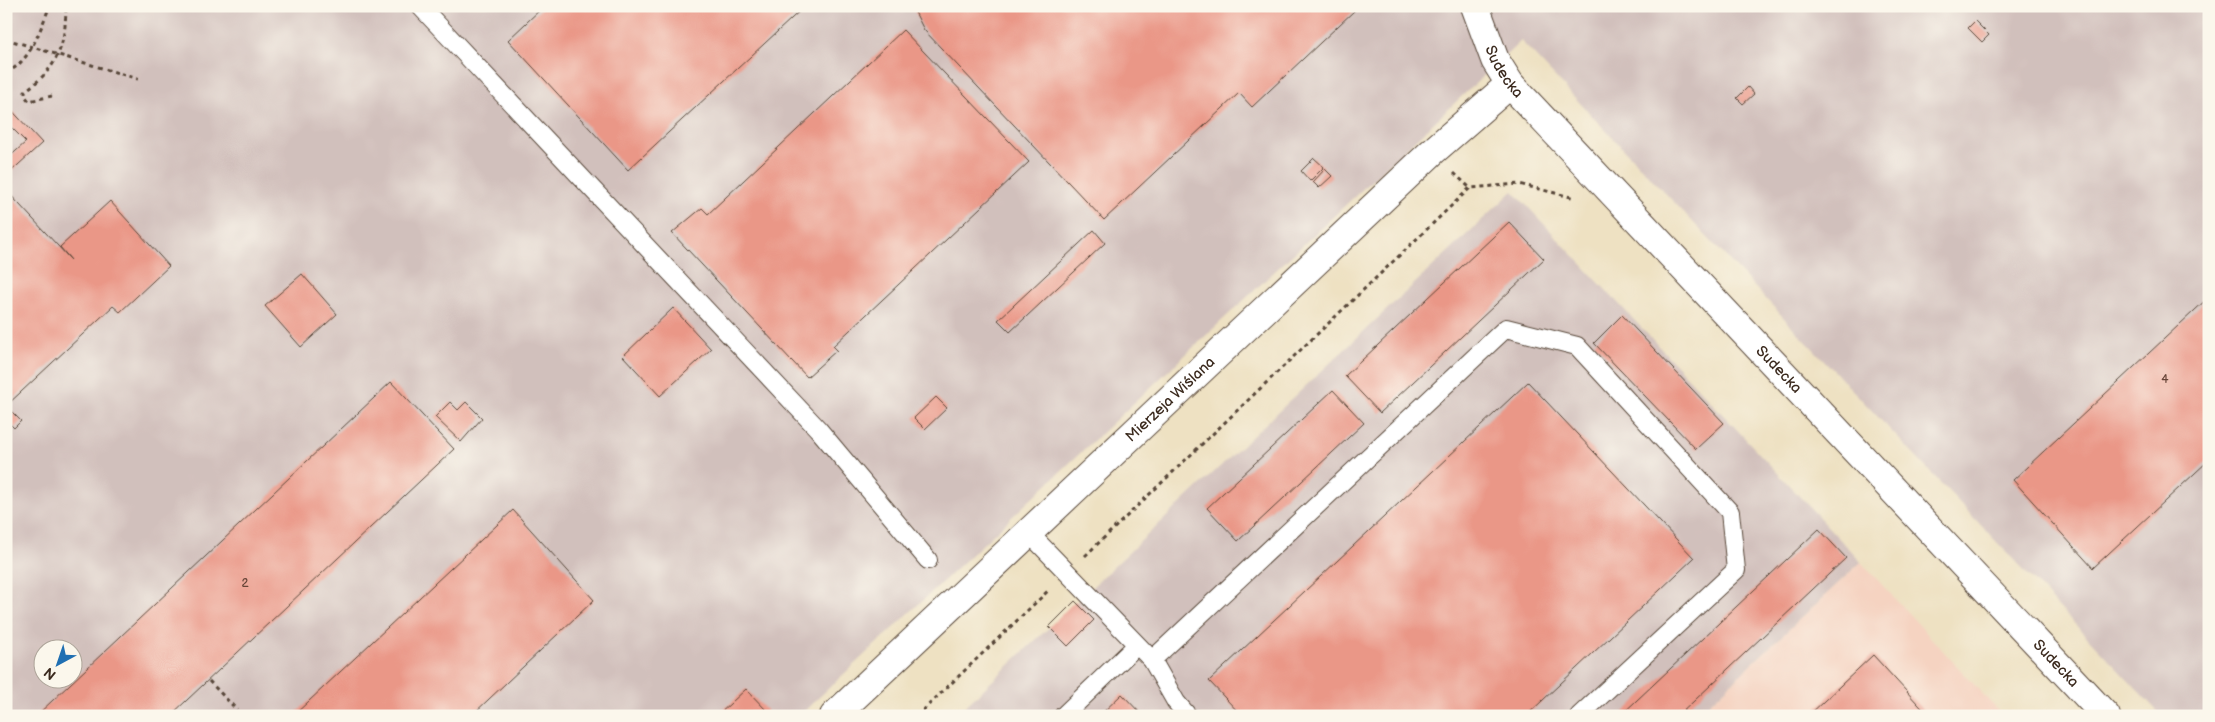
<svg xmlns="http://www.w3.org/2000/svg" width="2215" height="722" viewBox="0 0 2215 722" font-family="'Balsamiq Sans',sans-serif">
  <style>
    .built { fill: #f5d3c1 }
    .industrial { fill: #d1c0bc; fill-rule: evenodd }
    .building { fill: #ea9787 }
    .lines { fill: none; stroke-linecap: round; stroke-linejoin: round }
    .service-casing { stroke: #564537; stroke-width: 20 }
    .minor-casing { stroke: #564537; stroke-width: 30 }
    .path { stroke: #564537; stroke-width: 3; stroke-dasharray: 4 4; stroke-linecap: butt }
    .service { stroke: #fff; stroke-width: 18 }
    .minor { stroke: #fff; stroke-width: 28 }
    .labels { text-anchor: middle; stroke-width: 5; stroke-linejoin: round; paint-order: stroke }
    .number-label { font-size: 12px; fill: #674538 }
    .street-label { font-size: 15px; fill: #3b2a1e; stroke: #fbf7ec }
  </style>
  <rect width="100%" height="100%" fill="#fbf7ec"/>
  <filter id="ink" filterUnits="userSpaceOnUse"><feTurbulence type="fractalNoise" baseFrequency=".02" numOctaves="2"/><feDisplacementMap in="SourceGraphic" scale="10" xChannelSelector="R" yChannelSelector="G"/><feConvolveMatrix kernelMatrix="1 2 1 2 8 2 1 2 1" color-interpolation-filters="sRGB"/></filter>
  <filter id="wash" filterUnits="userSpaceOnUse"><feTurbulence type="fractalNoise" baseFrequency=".0096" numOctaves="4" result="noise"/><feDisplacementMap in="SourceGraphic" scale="20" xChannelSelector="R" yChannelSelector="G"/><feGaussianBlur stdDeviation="1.12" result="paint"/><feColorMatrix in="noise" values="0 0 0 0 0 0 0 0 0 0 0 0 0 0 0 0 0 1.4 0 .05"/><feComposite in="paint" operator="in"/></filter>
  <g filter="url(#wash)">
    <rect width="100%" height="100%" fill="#eee1c2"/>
    <path class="built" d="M 1861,562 L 2003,716 L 1696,716 Z"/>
    <path class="industrial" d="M 6,6 L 2209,6 L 2209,716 L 2162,716 L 1521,41 L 799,716 L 6,716 ZM 42,650 L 72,650 L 72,680 L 42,680 Z
      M 1513,191 L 1861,562 L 1696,716 L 955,716 Z"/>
    <g id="blocks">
      <path class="building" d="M 544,6 L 805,6 L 628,170 L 508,40 Z
        M 912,6 L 1351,6 L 1355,10 L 1252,107 L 1239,93 L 1104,220 L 924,30 Z
        M 1975,21 L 1989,35 L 1982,42 L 1968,28 Z
        M 903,30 L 1029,162 L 833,346 L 837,350 L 807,377 L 672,233 L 702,208 L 708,214 Z
        M 1748,87 L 1754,94 L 1743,104 L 1737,98 Z
        M 6,104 L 42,143 L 6,176 L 6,160 L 26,142 L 6,122 Z
        M 1314,158 L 1324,167 L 1310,181 L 1301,171 Z
        M 1325,169 L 1332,176 L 1319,188 L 1313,182 Z
        M 6,190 L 71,260 L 60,247 L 110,201 L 169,266 L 120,312 L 113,306 L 6,406 Z
        M 1509,222 L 1544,259 L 1380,413 L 1345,376 Z
        M 1094,230 L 1105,243 L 1010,332 L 998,320 Z
        M 302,274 L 337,314 L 301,347 L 265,306 Z
        M 2209,297 L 2209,460 L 2093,568 L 2013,480 Z
        M 673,308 L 711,349 L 660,396 L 623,356 Z
        M 1622,315 L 1724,423 L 1696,449 L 1594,343 Z
        M 391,382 L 454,449 L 170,716 L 36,716 Z
        M 1528,382 L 1694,558 L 1526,716 L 1242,716 L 1209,681 Z
        M 1333,390 L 1364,423 L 1238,541 L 1207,508 Z
        M 936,397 L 947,408 L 925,429 L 914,418 Z
        M 450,402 L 458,410 L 466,402 L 482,418 L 461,442 L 435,417 Z
        M 9,409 L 21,421 L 14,428 L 10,424 L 6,428 L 6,411 Z
        M 513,510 L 594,600 L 471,716 L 293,716 Z
        M 1819,529 L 1846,558 L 1678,716 L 1620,716 Z
        M 1075,601 L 1094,620 L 1068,646 L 1049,627 Z
        M 1873,655 L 1929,716 L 1808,716 Z
        M 746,689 L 767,711 L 762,716 L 717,716 Z
        M 1122,694 L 1143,716 L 1099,716 Z"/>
    </g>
  </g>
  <g filter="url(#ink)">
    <use href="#blocks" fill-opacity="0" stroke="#564537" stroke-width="1"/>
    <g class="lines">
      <defs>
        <path id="service" d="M 420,6 L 818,429 L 928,560
          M 1029,533 L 1152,660 L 1176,702 L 1188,716
          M 1152,660 L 1506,328 L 1577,346 L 1730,512 L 1736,570 L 1579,716
          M 1063,716 L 1137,645"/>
        <g id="minor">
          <path id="s1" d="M 1475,6 L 1495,60 L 1510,84 L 2106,716"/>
          <path id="s2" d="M 834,716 L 1432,152 L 1510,84"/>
        </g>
      </defs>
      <use href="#service" class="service-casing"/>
      <use href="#minor" class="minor-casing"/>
      <path class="path" d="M 6,39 L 138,79
        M 6,73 C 32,60 39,31 50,6
        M 52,96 L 29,101 L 25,96 L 25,91 C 50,73 61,58 65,26 C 65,19 67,13 65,6
        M 1454,173 L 1470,188
        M 1085,556 L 1470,188 L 1519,184 L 1575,198
        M 209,681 L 237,710
        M 917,716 L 1050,589"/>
      <use href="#service" class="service"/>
      <use href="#minor" class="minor"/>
    </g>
  </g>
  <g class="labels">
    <g class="number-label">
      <text x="2165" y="383">4</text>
      <text x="245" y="587">2</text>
    </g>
    <g class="street-label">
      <text dy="5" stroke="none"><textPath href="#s1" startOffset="72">Sudecka</textPath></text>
      <text dy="5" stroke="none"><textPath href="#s1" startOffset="478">Sudecka</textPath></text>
      <text dy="5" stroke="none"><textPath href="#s2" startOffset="462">Mierzeja Wiślana</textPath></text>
      <text dy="5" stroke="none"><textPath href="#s1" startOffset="882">Sudecka</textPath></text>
    </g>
  </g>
  <rect width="2215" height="722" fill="none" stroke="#fbf7ec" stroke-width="25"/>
  <g transform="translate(58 664) rotate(220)"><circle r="24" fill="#fbf7ec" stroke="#aea59a"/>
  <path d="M0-4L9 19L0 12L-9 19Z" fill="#1f6fb2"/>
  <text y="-8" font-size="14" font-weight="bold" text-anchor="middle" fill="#3b2a1e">N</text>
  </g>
</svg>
